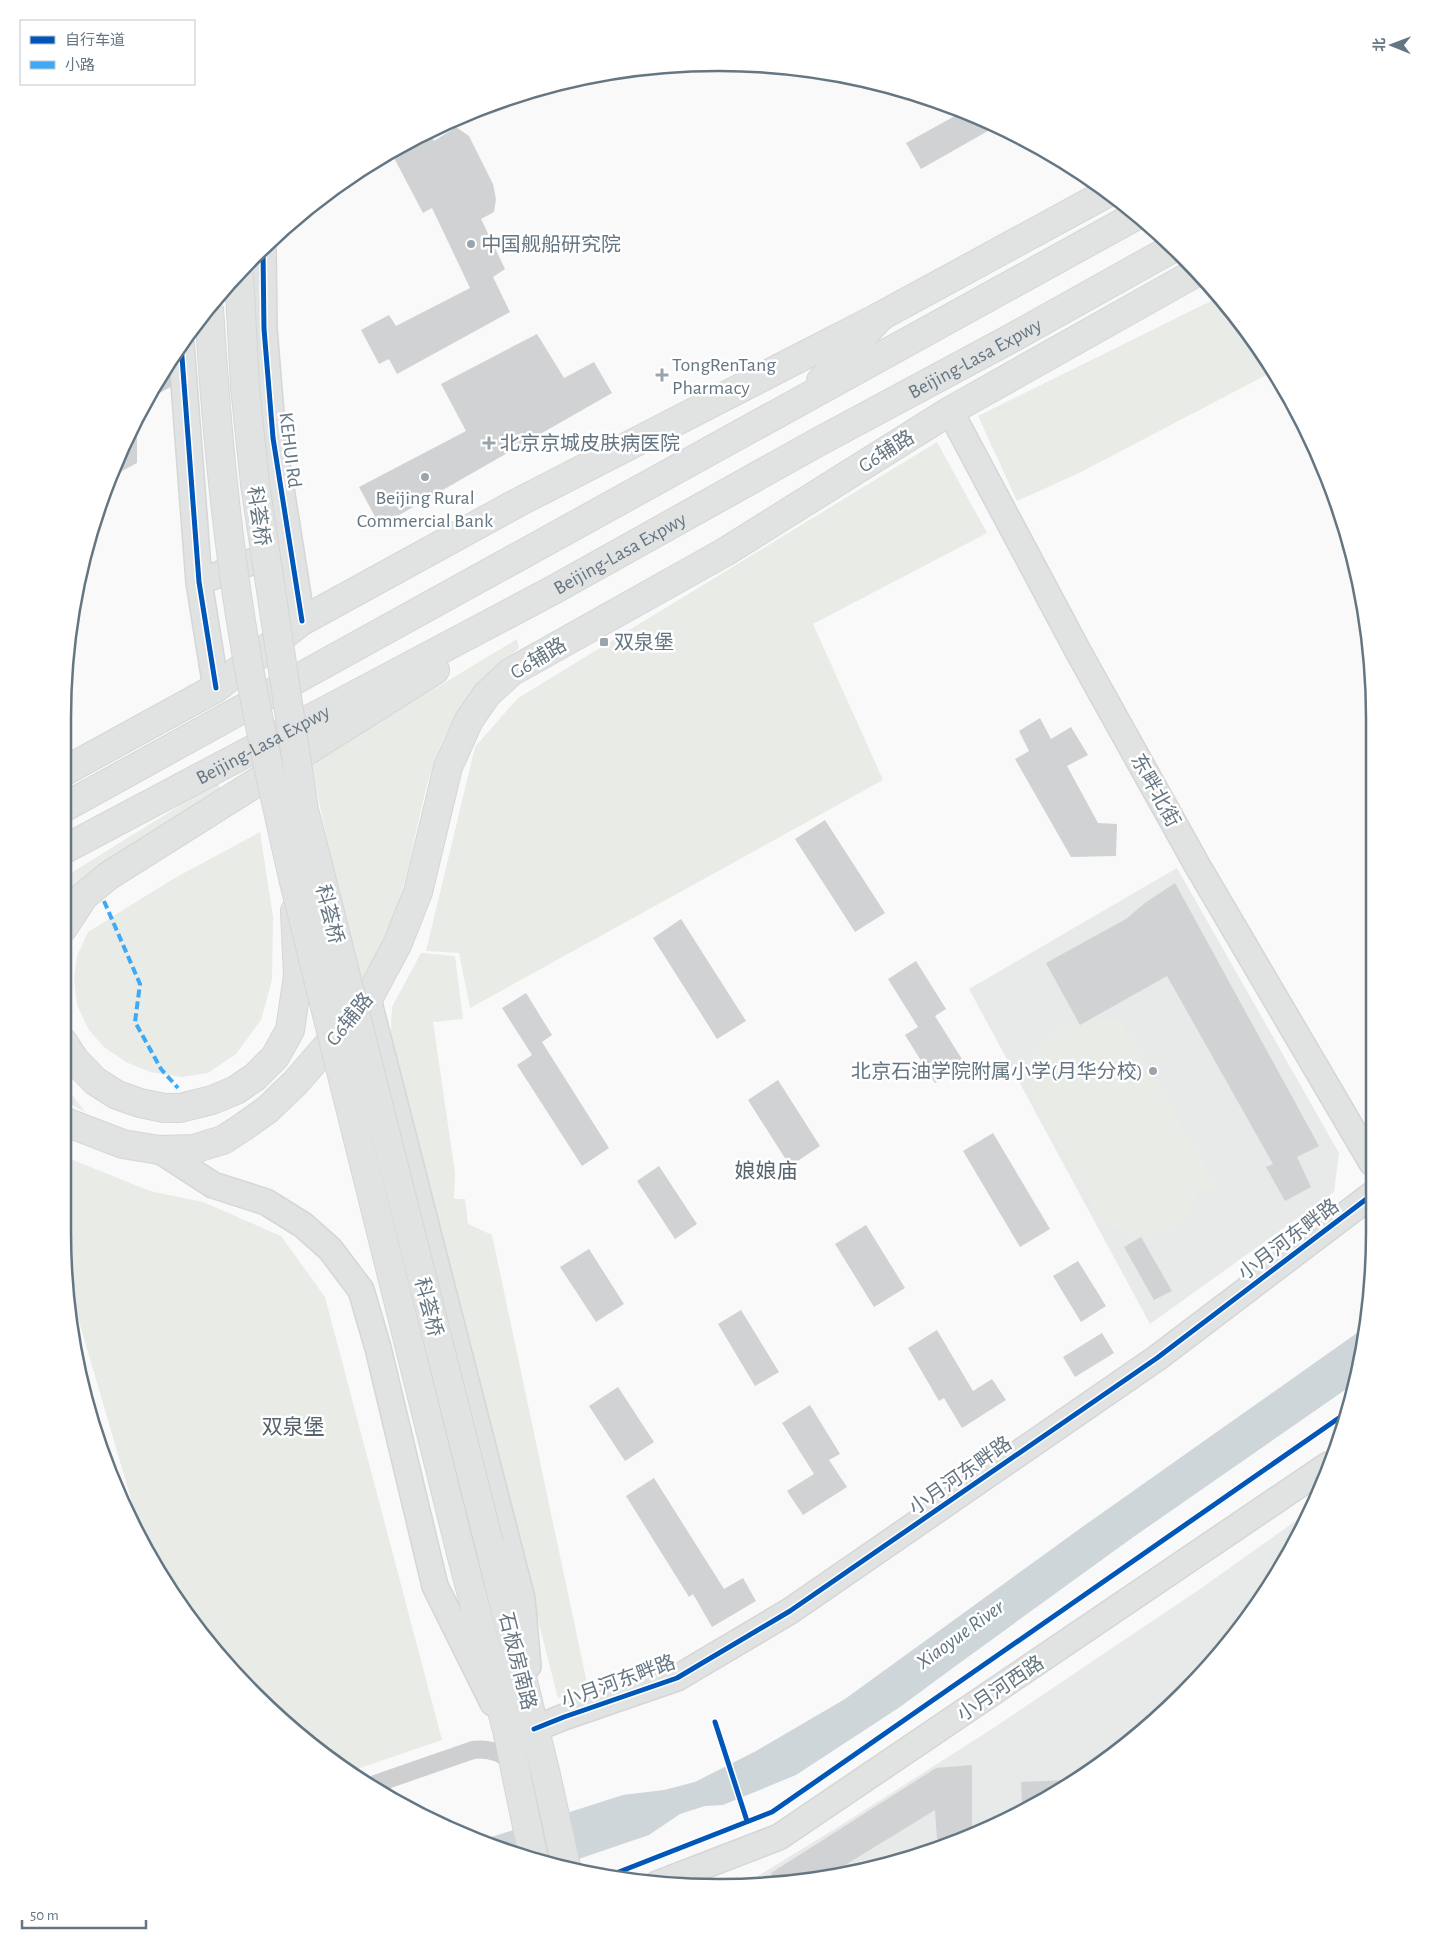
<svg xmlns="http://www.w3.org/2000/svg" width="1437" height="1950" viewBox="0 0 1437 1950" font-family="'Alegreya Sans','Noto Sans SC',sans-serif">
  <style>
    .built { fill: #e8e9e9 }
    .green { fill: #e8ebe6 }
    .water { fill: #ced6d9 }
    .building { fill: #d0d2d3 }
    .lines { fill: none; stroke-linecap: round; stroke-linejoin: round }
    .secondary-casing { stroke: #d5d6d7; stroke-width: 28 }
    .primary-casing { stroke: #d5d6d7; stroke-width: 30 }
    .highway-casing { stroke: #d5d6d6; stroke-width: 30 }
    .street { stroke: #cecfd0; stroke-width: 18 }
    .secondary { stroke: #e1e2e2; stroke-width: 25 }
    .primary { stroke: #e1e2e2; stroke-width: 28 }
    .highway { stroke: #e1e2e2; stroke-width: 28 }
    .primary-bridge-casing { stroke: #d5d6d7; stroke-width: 30; stroke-linecap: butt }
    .primary-bridge { stroke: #e1e2e2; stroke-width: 28 }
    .quiet { stroke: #3fa9f5; stroke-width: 4; stroke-dasharray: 8 4; stroke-linecap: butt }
    .cycleway-casing { stroke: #fff; stroke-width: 8 }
    .cycleway { stroke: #0057b8; stroke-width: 5 }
    .poi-dot { fill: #99a4ac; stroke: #fff; stroke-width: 2 }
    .labels { text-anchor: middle; stroke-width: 5; stroke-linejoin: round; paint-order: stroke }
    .poi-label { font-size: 20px; fill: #657683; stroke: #fff; text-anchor: start }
    .street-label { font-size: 20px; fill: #657683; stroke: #fff }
    .neighbourhood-label { font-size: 21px; fill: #57646e; stroke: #fff }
    .water-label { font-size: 21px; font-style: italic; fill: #60757c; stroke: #fff }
    .rim { fill: none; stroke: #657683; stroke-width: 2.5 }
  </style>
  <rect width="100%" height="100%" fill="#f9f9f9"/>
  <path class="built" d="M 1177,868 L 1339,1153 L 1334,1192 L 1150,1324 L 969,989 Z
    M 1311,1510 L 1307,1522 L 1212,1664 L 1118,1752 L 970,1837 L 804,1882 L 745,1884 L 838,1827 L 995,1727 L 1200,1589 Z"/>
  <path class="green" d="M 1215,299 L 1230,309 L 1239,319 L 1270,373 L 1079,473 L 1017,501 L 978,416 Z
    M 937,442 L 987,533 L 813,624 L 883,780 L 470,1008 L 459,953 L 426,951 L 475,747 L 518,698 Z
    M 517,639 L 519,648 C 491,672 465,697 448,730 C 425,774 419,824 407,872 C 397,913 380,950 357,986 L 311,763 Z
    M 216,783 L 219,785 L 220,789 L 85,877 L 63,900 L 63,878 Z
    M 260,832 L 273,917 L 272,980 L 261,1020 L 236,1054 L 208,1073 L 182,1077 L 150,1072 L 126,1062 L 104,1047 L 89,1030 L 77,1005 L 74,979 L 77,956 L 88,932 L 173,879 Z
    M 421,953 L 455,956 L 463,1019 L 433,1022 L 455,1173 L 454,1199 L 465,1199 L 468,1224 L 492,1235 L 588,1688 L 558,1698 L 390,1047 L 392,1007 Z
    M 1078,1020 L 1121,1020 L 1216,1185 L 1197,1194 L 1191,1210 L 1165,1233 L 1134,1235 L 1104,1224 L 1033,1105 L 1029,1072 L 1032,1055 L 1053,1029 Z
    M 63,1082 L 85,1112 L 63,1100 Z
    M 63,1156 L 150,1191 L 203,1202 L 281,1236 L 325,1297 L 442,1740 L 354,1770 L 286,1725 L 173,1596 L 143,1540 L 71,1294 L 63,1231 Z"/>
  <path class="water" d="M 1364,1328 L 1355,1383 L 1132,1538 L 961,1662 L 900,1707 L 796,1775 L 723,1805 L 705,1806 L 680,1814 L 649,1835 L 561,1865 L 485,1839 L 623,1795 L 664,1790 L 695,1782 L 756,1751 L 845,1699 L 1078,1530 Z"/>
  <path class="building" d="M 962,112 L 995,127 L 921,169 L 906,143 Z
    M 456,127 L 469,136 L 493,184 L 496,199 L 494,212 L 481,219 L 505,269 L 493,277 L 510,312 L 397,374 L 389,359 L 379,364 L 361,330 L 389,315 L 396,326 L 470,288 L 432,208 L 423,213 L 392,154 L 428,130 L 434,141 Z
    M 537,334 L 564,378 L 594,362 L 612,393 L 380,526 L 359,487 L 466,431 L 441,384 Z
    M 137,421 L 137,463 L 109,478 L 113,467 Z
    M 1040,718 L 1051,739 L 1071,727 L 1088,755 L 1067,766 L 1098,823 L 1117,824 L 1116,856 L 1071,857 L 1015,759 L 1029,751 L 1019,731 Z
    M 825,820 L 885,913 L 855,932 L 795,839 Z
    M 1175,883 L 1319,1146 L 1297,1157 L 1311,1187 L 1285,1201 L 1266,1167 L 1273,1164 L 1167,976 L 1080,1025 L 1046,963 L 1126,919 L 1145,903 Z
    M 681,919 L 746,1021 L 717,1039 L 653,938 Z
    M 916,961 L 946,1009 L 935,1016 L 965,1064 L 935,1083 L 905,1035 L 918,1027 L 888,979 Z
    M 526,993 L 552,1035 L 542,1042 L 609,1148 L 582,1166 L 517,1065 L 532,1055 L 502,1008 Z
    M 778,1080 L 820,1146 L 790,1166 L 748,1100 Z
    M 993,1133 L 1050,1229 L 1020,1247 L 963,1151 Z
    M 659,1166 L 697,1224 L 675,1239 L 637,1181 Z
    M 866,1225 L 905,1288 L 874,1307 L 835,1244 Z
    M 1141,1237 L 1172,1291 L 1154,1300 L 1124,1247 Z
    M 589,1249 L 624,1304 L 596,1322 L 560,1267 Z
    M 1078,1261 L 1106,1306 L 1081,1322 L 1053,1276 Z
    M 741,1310 L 779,1372 L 755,1386 L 718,1324 Z
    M 937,1330 L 973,1391 L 992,1379 L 1006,1400 L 962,1428 L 944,1398 L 939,1401 L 908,1348 Z
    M 1102,1333 L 1114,1353 L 1075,1377 L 1063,1357 Z
    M 618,1387 L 654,1442 L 625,1461 L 589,1406 Z
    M 810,1405 L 840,1454 L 829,1460 L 847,1487 L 803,1515 L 787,1491 L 814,1474 L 782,1423 Z
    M 654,1478 L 724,1589 L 743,1578 L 756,1601 L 712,1627 L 693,1594 L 689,1597 L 626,1496 Z
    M 972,1765 L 972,1836 L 961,1840 L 937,1839 L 935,1810 L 829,1875 L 804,1882 L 776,1883 L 771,1873 L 936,1768 Z
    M 1069,1780 L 1022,1807 L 1021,1782 Z"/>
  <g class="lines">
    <defs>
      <path id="secondary" d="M 263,251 L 264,329 L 273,438 L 302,621
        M 181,344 L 199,582 L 216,688
        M 950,411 L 1079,653 L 1197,865 L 1372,1163
        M 199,582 L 285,549
        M 368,999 L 522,1599 L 528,1666
        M 159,1150 L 213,1185 L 266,1202 L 303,1225 L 330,1249 L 361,1290 L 378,1348 L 435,1586 L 493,1703
        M 534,1729 L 564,1717 L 677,1678 L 790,1611 L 1157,1358 L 1373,1194
        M 657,1884 L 779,1837 L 1328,1465"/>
      <path id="primary" d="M 63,772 L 216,688 L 302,621 L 517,503 L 881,316 L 1107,193
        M 63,1121 L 123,1144 L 159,1150 L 193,1149 L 223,1140 L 243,1127 L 268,1109 L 296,1082 L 368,999 L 397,945 L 418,892 L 448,767 L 469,720 L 487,694 L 511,672 L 725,552 L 950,411 L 1195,273
        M 489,1543 L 546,1775 L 566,1866
        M 461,1553 L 507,1730 L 533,1855"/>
      <g id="highway">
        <path d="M 821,381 L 881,316"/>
        <path d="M 63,808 L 1137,215"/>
        <path id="s1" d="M 63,850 L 555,589 L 820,441 L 1010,339 L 1173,248"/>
        <path d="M 63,928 L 84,896 L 108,876 L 435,670"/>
        <path d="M 63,1042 L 74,1059 L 95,1081 L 117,1095 L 140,1103 L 164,1108 L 180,1108 L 212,1100 L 236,1090 L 255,1077 L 275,1057 L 290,1030 L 298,976 L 295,911"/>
      </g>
    </defs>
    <use href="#secondary" class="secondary-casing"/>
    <use href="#primary" class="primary-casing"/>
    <use href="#highway" class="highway-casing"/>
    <path class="street" d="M 157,384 L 183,370
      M 375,1784 L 473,1750 C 489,1748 501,1752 513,1762"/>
    <use href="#secondary" class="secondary"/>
    <use href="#primary" class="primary"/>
    <use href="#highway" class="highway"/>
    <defs>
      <path id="primary-bridge" d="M 239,273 L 245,387 L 255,484 L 304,810 L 489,1543
        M 209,307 C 215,410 224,513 240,615 C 254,705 274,794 294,882 L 461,1553"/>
    </defs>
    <use href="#primary-bridge" class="primary-bridge-casing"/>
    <use href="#primary-bridge" class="primary-bridge"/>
    <path class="quiet" d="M 104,901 L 140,984 L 135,1022 L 161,1069 L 178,1088"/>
    <defs>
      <path id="cycleway" d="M 263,251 L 264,329 L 273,438 L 302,621
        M 181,344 L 199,582 L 216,688
        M 715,1722 L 747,1821
        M 534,1729 L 564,1717 L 677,1678 L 790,1611 L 1157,1358 L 1373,1194
        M 606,1877 L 772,1812 L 1349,1411"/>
    </defs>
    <use href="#cycleway" class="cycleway-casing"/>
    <use href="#cycleway" class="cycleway"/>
  </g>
  <g class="poi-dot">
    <circle cx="471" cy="244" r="5"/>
    <path d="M659.5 367.5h5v5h5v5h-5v5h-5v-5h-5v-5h5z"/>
    <path d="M486.5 435.5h5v5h5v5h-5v5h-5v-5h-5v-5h5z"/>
    <circle cx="425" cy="477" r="5"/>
    <rect x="599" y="637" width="10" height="10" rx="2.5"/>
    <circle cx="1153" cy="1071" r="5"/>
  </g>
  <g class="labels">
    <g class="poi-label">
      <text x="481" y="251">中国舰船研究院</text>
      <text x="672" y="371">TongRenTang<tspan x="672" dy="23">Pharmacy</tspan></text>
      <text x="500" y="450">北京京城皮肤病医院</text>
      <text x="425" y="504" text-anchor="middle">Beijing Rural<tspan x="425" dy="23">Commercial Bank</tspan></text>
      <text x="614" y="649">双泉堡</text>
      <text x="1143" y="1078" text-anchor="end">北京石油学院附属小学(月华分校)</text>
    </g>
    <g class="street-label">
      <text dy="7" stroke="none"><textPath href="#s1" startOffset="1036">Beijing-Lasa Expwy</textPath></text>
      <text transform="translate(291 450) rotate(83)" y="7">KEHUI Rd</text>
      <text transform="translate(886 451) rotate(-32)" y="7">G6辅路</text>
      <text transform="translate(259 516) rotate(82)" y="7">科荟桥</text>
      <text dy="7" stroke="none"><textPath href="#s1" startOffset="631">Beijing-Lasa Expwy</textPath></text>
      <text transform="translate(538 658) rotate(-31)" y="7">G6辅路</text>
      <text dy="7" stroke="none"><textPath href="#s1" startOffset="226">Beijing-Lasa Expwy</textPath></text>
      <text transform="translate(1156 790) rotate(61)" y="7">东畔北街</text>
      <text transform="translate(330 914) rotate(76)" y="7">科荟桥</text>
      <text transform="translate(349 1019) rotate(-51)" y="7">G6辅路</text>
      <text transform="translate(1288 1239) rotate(-37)" y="7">小月河东畔路</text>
      <text transform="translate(429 1307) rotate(76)" y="7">科荟桥</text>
      <text transform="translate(960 1475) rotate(-35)" y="7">小月河东畔路</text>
      <text transform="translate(518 1661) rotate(76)" y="7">石板房南路</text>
      <text transform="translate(618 1681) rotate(-20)" y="7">小月河东畔路</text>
      <text transform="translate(1000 1688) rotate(-34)" y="7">小月河西路</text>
    </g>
    <g class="neighbourhood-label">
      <text x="766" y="1178">娘娘庙</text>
      <text x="293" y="1434">双泉堡</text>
    </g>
    <g class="water-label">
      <text transform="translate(960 1634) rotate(-36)" y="7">Xiaoyue River</text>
    </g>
  </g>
  <path d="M0 0H1437V1950H0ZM718 71H719A647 647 0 0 1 1366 718V1232A647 647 0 0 1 719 1879H718A647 647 0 0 1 71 1232V718A647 647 0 0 1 718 71Z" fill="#fff" fill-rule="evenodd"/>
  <path class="rim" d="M718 71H719A647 647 0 0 1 1366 718V1232A647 647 0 0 1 719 1879H718A647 647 0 0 1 71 1232V718A647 647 0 0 1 718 71Z"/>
  <rect x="20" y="20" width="175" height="65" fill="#ffffff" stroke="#c1c8cd"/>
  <rect x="30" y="36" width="25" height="8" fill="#0057b8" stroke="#c1c8cd"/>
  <text x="65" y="45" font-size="15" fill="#657683">自行车道</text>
  <rect x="30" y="61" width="25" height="8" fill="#3fa9f5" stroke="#c1c8cd"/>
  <text x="65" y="70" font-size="15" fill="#657683">小路</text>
  <g transform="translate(1392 45) rotate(271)" stroke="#ffffff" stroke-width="4" paint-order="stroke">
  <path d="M0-4L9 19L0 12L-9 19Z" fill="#657683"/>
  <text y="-8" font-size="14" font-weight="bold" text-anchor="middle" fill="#657683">北</text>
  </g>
  <path d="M22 1920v8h124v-8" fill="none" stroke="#657683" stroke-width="2.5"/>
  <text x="30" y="1920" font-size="15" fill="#657683" stroke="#ffffff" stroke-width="4" paint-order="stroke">50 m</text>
</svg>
